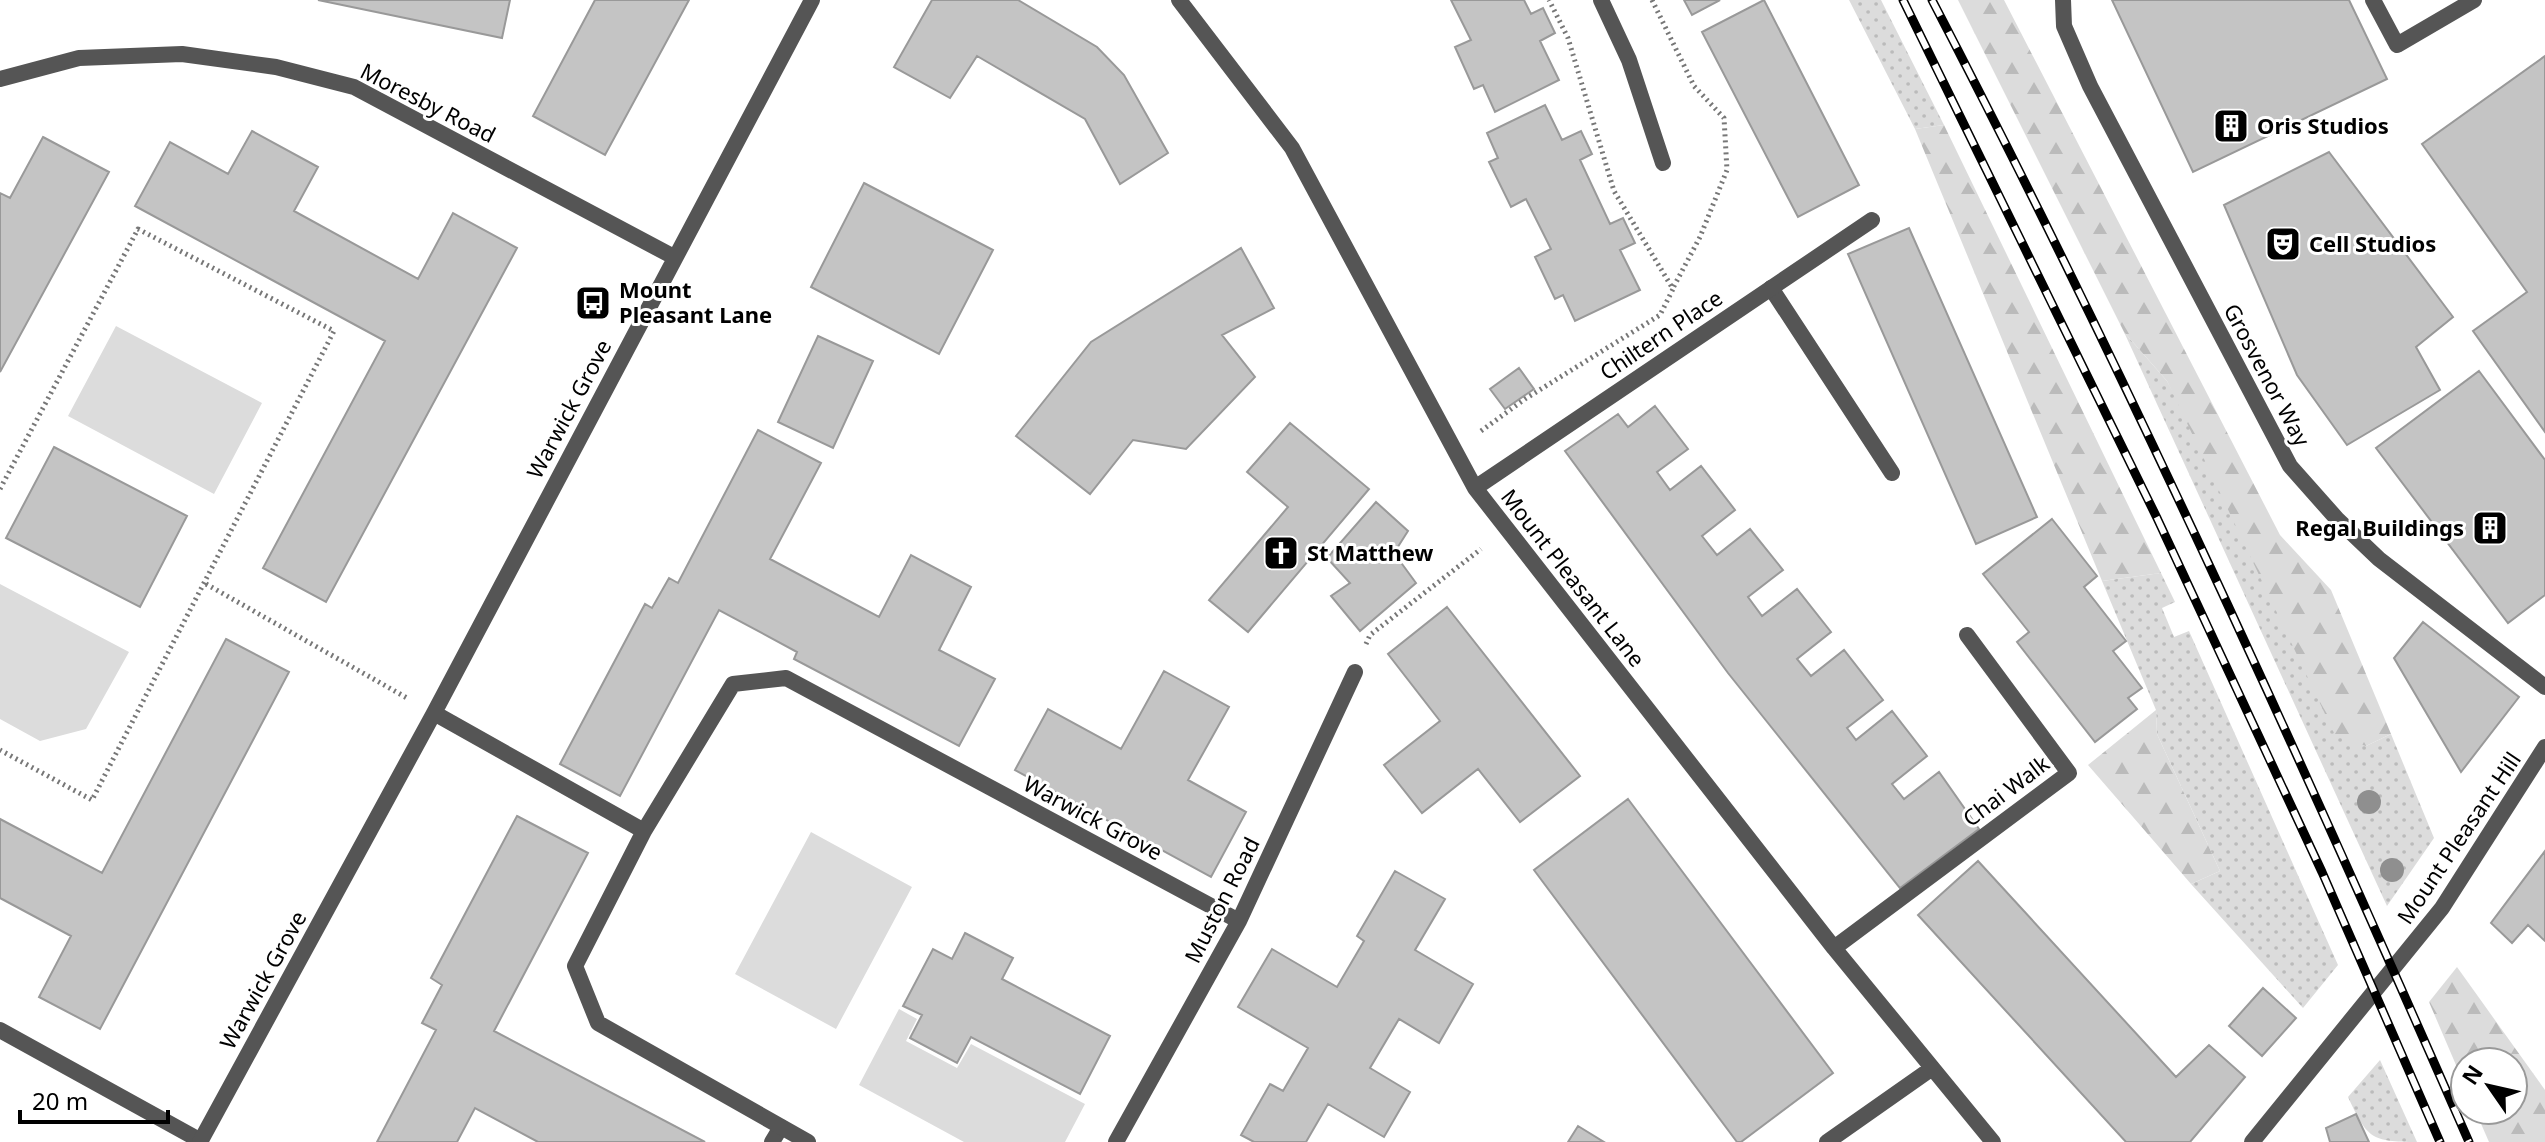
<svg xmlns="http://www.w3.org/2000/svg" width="2545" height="1142" viewBox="0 0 2545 1142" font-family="'Noto Sans',sans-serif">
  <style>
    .grass { fill: url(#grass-dots) }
    .forest { fill: url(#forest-firs) }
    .park { fill: #dcdcdc }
    .building { fill: #c4c4c4; stroke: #999; stroke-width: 2 }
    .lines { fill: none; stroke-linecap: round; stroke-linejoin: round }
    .path { stroke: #777; stroke-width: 5; stroke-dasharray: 2 4; stroke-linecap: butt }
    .lane { stroke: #555; stroke-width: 16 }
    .street { stroke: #555; stroke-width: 16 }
    .rail-casing { stroke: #000; stroke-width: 9 }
    .rail { stroke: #fff; stroke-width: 6; stroke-dasharray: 18; stroke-linecap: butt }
    .tree { fill: #8f8f8f }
    .labels { text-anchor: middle; stroke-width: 6; stroke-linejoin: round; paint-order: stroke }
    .street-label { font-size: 22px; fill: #000; stroke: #fff }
    .poi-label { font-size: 22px; font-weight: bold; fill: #000; stroke: #fff; text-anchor: start }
  </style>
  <defs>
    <pattern id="grass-dots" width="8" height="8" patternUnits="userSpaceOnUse" patternTransform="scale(2)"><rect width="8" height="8" fill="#dcdcdc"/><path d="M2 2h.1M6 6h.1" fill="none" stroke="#bbb" stroke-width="1.8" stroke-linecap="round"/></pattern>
    <pattern id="forest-firs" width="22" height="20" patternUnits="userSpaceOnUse" patternTransform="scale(2)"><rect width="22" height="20" fill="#dcdcdc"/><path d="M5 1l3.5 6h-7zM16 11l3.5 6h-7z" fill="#bbb"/></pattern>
  </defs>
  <rect width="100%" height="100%" fill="#fff"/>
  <path class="grass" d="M 1849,0 L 1881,0 L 1944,125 L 1915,129 Z
    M 2124,332 L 2167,381 L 2366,746 L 2391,734 L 2434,838 L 2387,906 Z
    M 2161,573 L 2175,602 L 2162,608 L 2174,637 L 2189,631 L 2338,965 L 2303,1008 L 2191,884 L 2220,871 L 2157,734 L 2156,710 L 2102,581 Z
    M 2380,1060 L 2417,1142 C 2371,1142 2367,1138 2348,1097 Z"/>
  <path class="forest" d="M 1958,0 L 2004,0 L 2280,535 L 2331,590 L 2391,734 L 2366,746 L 2335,735 L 2167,381 L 2124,332 Z
    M 1944,125 L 2161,573 L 2102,581 L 1915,129 Z
    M 2156,710 L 2157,734 L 2220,871 L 2191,884 L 2088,765 Z
    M 2457,967 L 2545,1090 L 2545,1142 L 2489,1142 L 2475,1110 L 2513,1110 L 2513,1062 L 2465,1062 L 2465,1086 L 2429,1002 Z"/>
  <path class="park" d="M 116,326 L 262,403 L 214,494 L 68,416 Z
    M 0,584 L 129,652 L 86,729 L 40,741 L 0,719 Z
    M 811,832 L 912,887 L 836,1029 L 735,974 Z
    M 899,1009 L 917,1019 L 906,1041 L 957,1068 L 971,1044 L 1085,1104 L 1065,1142 L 964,1142 L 859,1085 Z"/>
  <path class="building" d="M 318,0 L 510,0 L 502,38 Z
    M 595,0 L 689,0 L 605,155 L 533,116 Z
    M 932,0 L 1018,0 L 1097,47 L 1124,75 L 1168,153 L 1120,184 L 1085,119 L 977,56 L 950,98 L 894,67 Z
    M 1451,0 L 1524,0 L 1531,14 L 1543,8 L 1555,33 L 1540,41 L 1559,80 L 1495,112 L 1483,85 L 1474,89 L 1455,47 L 1471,40 Z
    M 1684,0 L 1720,0 L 1692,15 Z
    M 1764,0 L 1859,185 L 1798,217 L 1702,32 Z
    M 2112,0 L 2349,0 L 2387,79 L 2193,172 Z
    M 2545,56 L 2545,432 L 2473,331 L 2527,292 L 2422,144 Z
    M 1545,105 L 1562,140 L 1581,131 L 1592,154 L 1580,160 L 1610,224 L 1623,218 L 1635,243 L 1620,250 L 1640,290 L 1575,321 L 1563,295 L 1555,299 L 1535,257 L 1551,249 L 1526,199 L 1511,207 L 1489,162 L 1498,158 L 1487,133 Z
    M 252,131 L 318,167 L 294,211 L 418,279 L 453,213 L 517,248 L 326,602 L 263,568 L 385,341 L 135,206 L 170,142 L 228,174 Z
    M 43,137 L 109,172 L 0,372 L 0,193 L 10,198 Z
    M 2329,152 L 2453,317 L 2416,347 L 2440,390 L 2347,445 L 2297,375 L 2224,205 Z
    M 864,183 L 993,250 L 939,354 L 811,287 Z
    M 1909,228 L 2037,517 L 1976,544 L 1848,254 Z
    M 1241,248 L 1274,308 L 1222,335 L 1255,377 L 1186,449 L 1133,440 L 1090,494 L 1016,436 L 1091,342 Z
    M 818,336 L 873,361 L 833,448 L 778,422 Z
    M 1519,368 L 1534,389 L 1505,409 L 1490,389 Z
    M 2479,371 L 2545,460 L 2545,595 L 2508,623 L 2376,448 Z
    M 1655,406 L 1688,449 L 1657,472 L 1670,490 L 1701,466 L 1735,510 L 1702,536 L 1717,555 L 1750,529 L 1783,570 L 1748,597 L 1762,616 L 1797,589 L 1831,632 L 1797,659 L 1811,676 L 1844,650 L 1883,700 L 1847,728 L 1856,740 L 1892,711 L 1927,756 L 1892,784 L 1904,799 L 1939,772 L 1979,829 L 1900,888 L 1728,673 L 1565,451 L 1618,414 L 1628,427 Z
    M 1290,423 L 1369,489 L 1248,632 L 1209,600 L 1288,507 L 1247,472 Z
    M 758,430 L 821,463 L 770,559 L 879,617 L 911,555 L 971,587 L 939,650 L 995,679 L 959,746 L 794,659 L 797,652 L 719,610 L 620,796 L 560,764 L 645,604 L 652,608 L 669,578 L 678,583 Z
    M 54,447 L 187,516 L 140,607 L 6,538 Z
    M 1376,502 L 1408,531 L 1394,553 L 1416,583 L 1360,631 L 1331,596 L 1350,583 L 1327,558 Z
    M 2052,519 L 2097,576 L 2084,587 L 2126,641 L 2113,651 L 2142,688 L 2128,698 L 2137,709 L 2095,742 L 2017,642 L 2029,632 L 1983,574 Z
    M 1447,607 L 1580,776 L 1520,822 L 1478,769 L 1422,813 L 1384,765 L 1440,721 L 1388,654 Z
    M 2423,622 L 2519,697 L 2461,772 L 2394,658 Z
    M 226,639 L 289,672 L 100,1029 L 39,997 L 71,936 L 0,898 L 0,819 L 102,873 Z
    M 1164,671 L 1229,707 L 1188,780 L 1246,812 L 1211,877 L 1015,770 L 1048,709 L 1121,749 Z
    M 1628,799 L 1833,1073 L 1741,1142 L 1737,1142 L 1534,870 Z
    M 517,816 L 588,853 L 494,1031 L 705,1142 L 538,1142 L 475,1108 L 457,1142 L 377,1142 L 436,1030 L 422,1023 L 442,985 L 431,978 Z
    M 2545,851 L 2545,941 L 2528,925 L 2512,943 L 2491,923 Z
    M 1978,861 L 2176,1077 L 2209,1045 L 2245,1077 L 2190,1142 L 2126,1142 L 1918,915 Z
    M 1395,871 L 1445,899 L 1415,950 L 1473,984 L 1439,1043 L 1399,1019 L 1370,1068 L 1410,1092 L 1384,1137 L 1328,1104 L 1306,1142 L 1254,1142 L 1241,1135 L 1270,1084 L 1283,1091 L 1308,1048 L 1238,1007 L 1272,949 L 1337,987 L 1364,941 L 1357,936 Z
    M 965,933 L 1013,958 L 1002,979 L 1110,1036 L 1080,1094 L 971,1037 L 957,1063 L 910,1038 L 922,1015 L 903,1006 L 933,949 L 952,959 Z
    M 2263,988 L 2296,1018 L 2262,1056 L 2229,1026 Z
    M 2356,1114 L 2369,1142 L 2330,1142 L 2326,1128 Z
    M 1578,1126 L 1604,1142 L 1568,1142 Z"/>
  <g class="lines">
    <path class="path" d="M 1652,0 L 1694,86 L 1724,118 L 1727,170 L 1700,237 L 1673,288
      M 1481,431 L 1525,399 L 1660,315 L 1673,289 L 1614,191 L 1568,38 L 1549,0
      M 0,489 L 138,229 L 334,331 L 92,800 L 0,750
      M 206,584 L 407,698
      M 1366,644 L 1370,635 L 1481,549"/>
    <path class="lane" d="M 2373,0 L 2397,45 L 2474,0
      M 1771,288 L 1892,473
      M 0,1030 L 201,1141
      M 772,1142 L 781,1127"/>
    <path class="street" d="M 1179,0 L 1292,148 L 1475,488 L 1834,948 L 1993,1142
      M 1601,0 L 1629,60 L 1663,163
      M 2063,0 L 2064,26 L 2090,86 L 2290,466 L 2337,519 L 2379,559 L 2545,687
      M 0,79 L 79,58 L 182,54 L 276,67 L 354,87 L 674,257
      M 1475,488 L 1872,220
      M 434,713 L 644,831
      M 1834,948 L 2069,773 L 1967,635
      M 200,1142 L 434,713 L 812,0
      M 808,1142 L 598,1023 L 575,966 L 644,831 L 733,684 L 786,678 L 1239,921
      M 1116,1142 L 1239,921 L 1355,672
      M 1827,1142 L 1931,1069
      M 2252,1142 L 2442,908 L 2545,747"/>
    <defs>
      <path id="rail" d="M 1903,0 L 2157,518 L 2322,872 L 2440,1142
        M 1932,0 C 2126,373 2300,757 2469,1142"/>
    </defs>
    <use href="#rail" class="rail-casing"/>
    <use href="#rail" class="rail"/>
  </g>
  <g class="tree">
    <circle cx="2369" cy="802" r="12"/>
    <circle cx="2392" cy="870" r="12"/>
  </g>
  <defs>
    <symbol id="building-square" viewBox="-11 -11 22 22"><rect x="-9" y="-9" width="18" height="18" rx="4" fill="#000" stroke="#fff"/><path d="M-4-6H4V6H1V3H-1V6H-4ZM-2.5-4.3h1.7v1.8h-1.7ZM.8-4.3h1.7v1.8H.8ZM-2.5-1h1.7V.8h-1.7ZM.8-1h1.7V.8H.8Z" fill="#fff"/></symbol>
    <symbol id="theatre-square" viewBox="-11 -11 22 22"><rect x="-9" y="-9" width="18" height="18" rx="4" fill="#000" stroke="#fff"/><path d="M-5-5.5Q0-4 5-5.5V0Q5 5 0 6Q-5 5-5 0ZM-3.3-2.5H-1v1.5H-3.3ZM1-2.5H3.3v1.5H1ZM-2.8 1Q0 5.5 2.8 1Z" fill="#fff"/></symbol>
    <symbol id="bus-square" viewBox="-11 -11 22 22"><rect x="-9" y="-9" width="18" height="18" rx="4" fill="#000" stroke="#fff"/><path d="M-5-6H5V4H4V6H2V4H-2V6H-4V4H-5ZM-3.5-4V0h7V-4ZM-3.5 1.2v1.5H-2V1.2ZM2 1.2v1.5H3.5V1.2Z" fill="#fff"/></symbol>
    <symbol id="church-square" viewBox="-11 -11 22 22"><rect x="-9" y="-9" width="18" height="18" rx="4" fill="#000" stroke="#fff"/><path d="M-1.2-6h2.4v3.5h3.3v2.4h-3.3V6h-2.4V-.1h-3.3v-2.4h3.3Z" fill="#fff"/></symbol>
  </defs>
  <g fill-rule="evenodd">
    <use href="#building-square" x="2211" y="106" width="40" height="40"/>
    <use href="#theatre-square" x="2263" y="224" width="40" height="40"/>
    <use href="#bus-square" x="573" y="283" width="40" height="40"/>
    <use href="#building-square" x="2470" y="508" width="40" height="40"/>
    <use href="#church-square" x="1261" y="533" width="40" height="40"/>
  </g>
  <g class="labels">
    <g class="street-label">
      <text transform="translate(428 103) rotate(27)" y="8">Moresby Road</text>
      <text transform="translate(1661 335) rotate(-34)" y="8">Chiltern Place</text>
      <text transform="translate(2267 375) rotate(62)" y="8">Grosvenor Way</text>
      <text transform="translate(569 409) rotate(-62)" y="8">Warwick Grove</text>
      <text transform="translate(1573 578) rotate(52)" y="8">Mount Pleasant Lane</text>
      <text transform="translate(2006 791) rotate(-37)" y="8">Chai Walk</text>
      <text transform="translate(1093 818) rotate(28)" y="8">Warwick Grove</text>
      <text transform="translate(2459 838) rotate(-56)" y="8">Mount Pleasant Hill</text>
      <text transform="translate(1222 900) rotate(-63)" y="8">Muston Road</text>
      <text transform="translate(263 980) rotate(-61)" y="8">Warwick Grove</text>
    </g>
    <g class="poi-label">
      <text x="2257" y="134">Oris Studios</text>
      <text x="2309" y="252">Cell Studios</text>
      <text x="619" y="298">Mount<tspan x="619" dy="25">Pleasant Lane</tspan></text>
      <text x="2464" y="536" text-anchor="end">Regal Buildings</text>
      <text x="1307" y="561">St Matthew</text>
    </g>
  </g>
  <g transform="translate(2489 1086) rotate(304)"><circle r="38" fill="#ffffff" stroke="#999999" stroke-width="2"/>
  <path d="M0-6L14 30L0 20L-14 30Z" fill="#000000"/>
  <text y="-12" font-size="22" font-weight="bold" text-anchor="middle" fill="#000000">N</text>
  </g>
  <path d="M20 1110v12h148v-12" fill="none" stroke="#000000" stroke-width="4"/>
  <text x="32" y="1110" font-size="24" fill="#000000" stroke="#ffffff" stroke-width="6" paint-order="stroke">20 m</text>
</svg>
